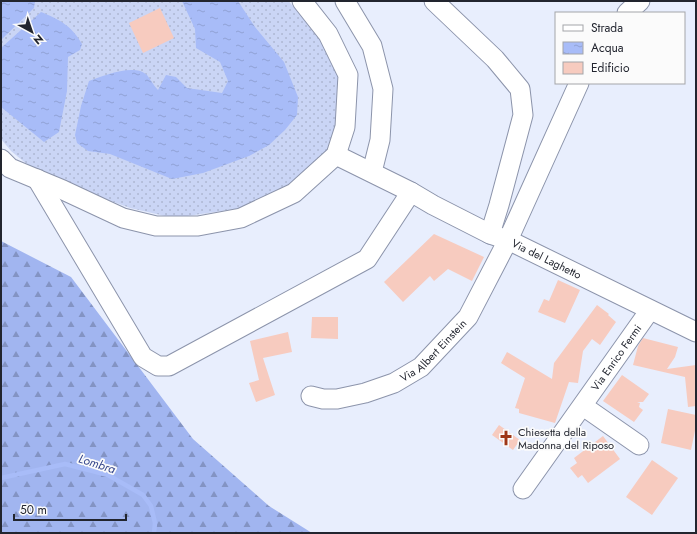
<svg xmlns="http://www.w3.org/2000/svg" width="697" height="534" viewBox="0 0 697 534" font-family="Jost,sans-serif">
  <style>
    .grass { fill: url(#grass-dots) }
    .forest { fill: url(#forest-firs) }
    .water { fill: url(#water-ripples) }
    .lines { fill: none; stroke-linecap: round; stroke-linejoin: round }
    .stream { stroke: #a8bcf8; stroke-width: 4.5 }
    .building { fill: #f7cbbf }
    .minor-casing { stroke: #8c94ab; stroke-width: 21 }
    .minor { stroke: #fff; stroke-width: 19 }
    .labels { text-anchor: middle; stroke-width: 3.5; stroke-linejoin: round; paint-order: stroke }
    .street-label { font-size: 11px; fill: #22252f; stroke: #fbfbfb }
    .poi-label { font-size: 11px; fill: #22252f; stroke: #fbfbfb; text-anchor: start }
    .water-label { font-size: 12px; font-style: italic; fill: #33448a; stroke: #fbfbfb }
  </style>
  <defs>
    <pattern id="grass-dots" width="8" height="8" patternUnits="userSpaceOnUse"><rect width="8" height="8" fill="#cad5f5"/><path d="M2 2h.1M6 6h.1" fill="none" stroke="#adb7d2" stroke-width="1.8" stroke-linecap="round"/></pattern>
    <pattern id="forest-firs" width="22" height="20" patternUnits="userSpaceOnUse"><rect width="22" height="20" fill="#a1b5f0"/><path d="M5 1l3.5 6h-7zM16 11l3.5 6h-7z" fill="#8393c3"/></pattern>
    <pattern id="water-ripples" width="26" height="14" patternUnits="userSpaceOnUse"><rect width="26" height="14" fill="#a8bcf8"/><path d="M2 4q2-2 4 0t4 0M15 11q2-2 4 0t4 0" fill="none" stroke="#90a1d5"/></pattern>
  </defs>
  <rect width="100%" height="100%" fill="#e8eefd"/>
  <path class="grass" d="M 1,1 L 288,1 L 317,30 L 336,70 L 341,86 L 339,127 L 324,158 L 288,188 L 242,208 L 174,218 L 130,208 L 54,180 L 28,165 L 11,151 L 1,139 Z"/>
  <path class="forest" d="M 1,241 L 71,277 L 193,439 L 269,506 L 312,533 L 1,533 Z"/>
  <path class="water" d="M 1,1 L 35,1 L 34,8 L 1,40 Z
    M 182,1 L 238,1 L 255,27 L 284,62 L 298,97 L 297,115 L 285,130 L 269,145 L 249,156 L 203,173 L 172,179 L 110,154 L 88,151 L 77,143 L 75,135 L 81,106 L 89,81 C 103,76 134,63 147,75 C 151,80 154,86 158,90 L 166,75 L 176,77 L 187,88 L 222,93 L 228,81 L 220,62 L 196,48 L 195,29 Z
    M 41,12 C 59,19 72,26 82,44 L 80,50 L 68,57 L 67,91 L 59,132 L 44,142 L 1,107 L 1,48 Z"/>
  <g class="lines">
    <path class="stream" d="M 1,478 L 65,464 L 108,475 L 143,495 L 151,506 L 155,523 L 154,533"/>
  </g>
  <path class="building" d="M 160,8 L 174,38 L 143,53 L 129,23 Z
    M 434,234 L 484,257 L 472,281 L 448,269 L 434,281 L 430,276 L 403,302 L 384,282 Z
    M 558,280 L 580,290 L 565,323 L 538,312 L 544,299 L 549,301 Z
    M 597,305 L 609,314 L 608,315 L 616,322 L 600,345 L 592,339 L 583,351 L 578,383 L 569,382 L 555,423 L 519,413 L 519,409 L 515,408 L 525,378 L 501,363 L 507,352 L 552,379 L 554,363 Z
    M 312,317 L 338,317 L 338,339 L 311,338 Z
    M 288,332 L 292,352 L 263,358 L 275,395 L 256,402 L 249,383 L 259,380 L 250,341 Z
    M 643,338 L 678,347 L 675,357 L 667,369 L 696,365 L 696,406 L 688,407 L 685,377 L 633,365 L 638,346 Z
    M 622,375 L 649,394 L 643,402 L 637,402 L 640,403 L 639,407 L 643,410 L 634,422 L 603,401 Z
    M 668,409 L 696,415 L 696,426 L 691,450 L 661,443 Z
    M 499,425 L 520,440 L 513,450 L 492,435 Z
    M 603,436 L 620,459 L 588,483 L 582,475 L 578,478 L 570,468 L 577,463 L 574,458 Z
    M 652,460 L 678,478 L 652,515 L 626,497 Z"/>
  <g class="lines">
    <defs>
      <g id="minor">
        <path d="M 345,1 L 372,46 L 383,89 L 380,140 L 372,172"/>
        <path d="M 434,1 L 495,59 L 520,89 L 523,115 L 499,205 L 490,234"/>
        <path d="M 627,13 L 640,1"/>
        <path id="s1" d="M 336,155 L 411,192 L 433,205 L 490,234 L 508,240 L 696,332"/>
        <path d="M 1,159 L 10,168 L 63,190 L 123,218 L 156,226 L 198,226 L 241,218 L 294,193 L 336,155 L 345,127 L 348,75 L 328,34 L 302,1"/>
        <path d="M 37,179 L 143,357 L 158,366 L 169,366 L 367,259 L 411,192"/>
        <path id="s2" d="M 311,396 L 323,399 L 337,399 L 365,393 L 394,383 L 421,367 L 468,317 L 508,240 L 579,83"/>
        <path d="M 583,406 L 639,445"/>
        <path id="s3" d="M 523,489 L 650,310"/>
      </g>
    </defs>
    <use href="#minor" class="minor-casing"/>
    <use href="#minor" class="minor"/>
  </g>
  <defs>
    <symbol id="church-bare" viewBox="-9 -9 18 18"><path d="M-1.2-6h2.4v3.5h3.3v2.4h-3.3V6h-2.4V-.1h-3.3v-2.4h3.3Z" fill="#9e3617" stroke="#fbfbfb" stroke-width="2.5" paint-order="stroke"/></symbol>
  </defs>
  <g fill-rule="evenodd">
    <use href="#church-bare" x="495" y="427" width="22" height="22"/>
  </g>
  <g class="labels">
    <g class="street-label">
      <text dy="4" stroke="none"><textPath href="#s1" startOffset="235">Via del Laghetto</textPath></text>
      <text dy="4" stroke="none"><textPath href="#s2" startOffset="137">Via Albert Einstein</textPath></text>
      <text dy="4" stroke="none"><textPath href="#s3" startOffset="161">Via Enrico Fermi</textPath></text>
    </g>
    <g class="poi-label">
      <text x="518" y="436">Chiesetta della<tspan x="518" dy="13">Madonna del Riposo</tspan></text>
    </g>
    <g class="water-label">
      <text transform="translate(97 464) rotate(18)" y="4">Lombra</text>
    </g>
  </g>
  <rect width="697" height="534" fill="none" stroke="#22252f" stroke-width="4"/>
  <rect x="555" y="12" width="130" height="72" fill="#fbfbfb" stroke="#a4a5a9"/>
  <rect x="563" y="25" width="20" height="6" fill="#ffffff" stroke="#a4a5a9"/>
  <text x="591" y="32" font-size="12" fill="#22252f">Strada</text>
  <rect x="563" y="42" width="20" height="12" fill="url(#water-ripples)" stroke="#a4a5a9"/>
  <text x="591" y="52" font-size="12" fill="#22252f">Acqua</text>
  <rect x="563" y="62" width="20" height="12" fill="#f7cbbf" stroke="#a4a5a9"/>
  <text x="591" y="72" font-size="12" fill="#22252f">Edificio</text>
  <g transform="translate(32 32) rotate(140)" stroke="#fbfbfb" stroke-width="3" paint-order="stroke">
  <path d="M0-3L7 15L0 10L-7 15Z" fill="#22252f"/>
  <text y="-6" font-size="11" font-weight="bold" text-anchor="middle" fill="#22252f">N</text>
  </g>
  <path d="M14 514v6h112v-6" fill="none" stroke="#22252f" stroke-width="2"/>
  <text x="20" y="514" font-size="12" fill="#22252f" stroke="#fbfbfb" stroke-width="3" paint-order="stroke">50 m</text>
</svg>
